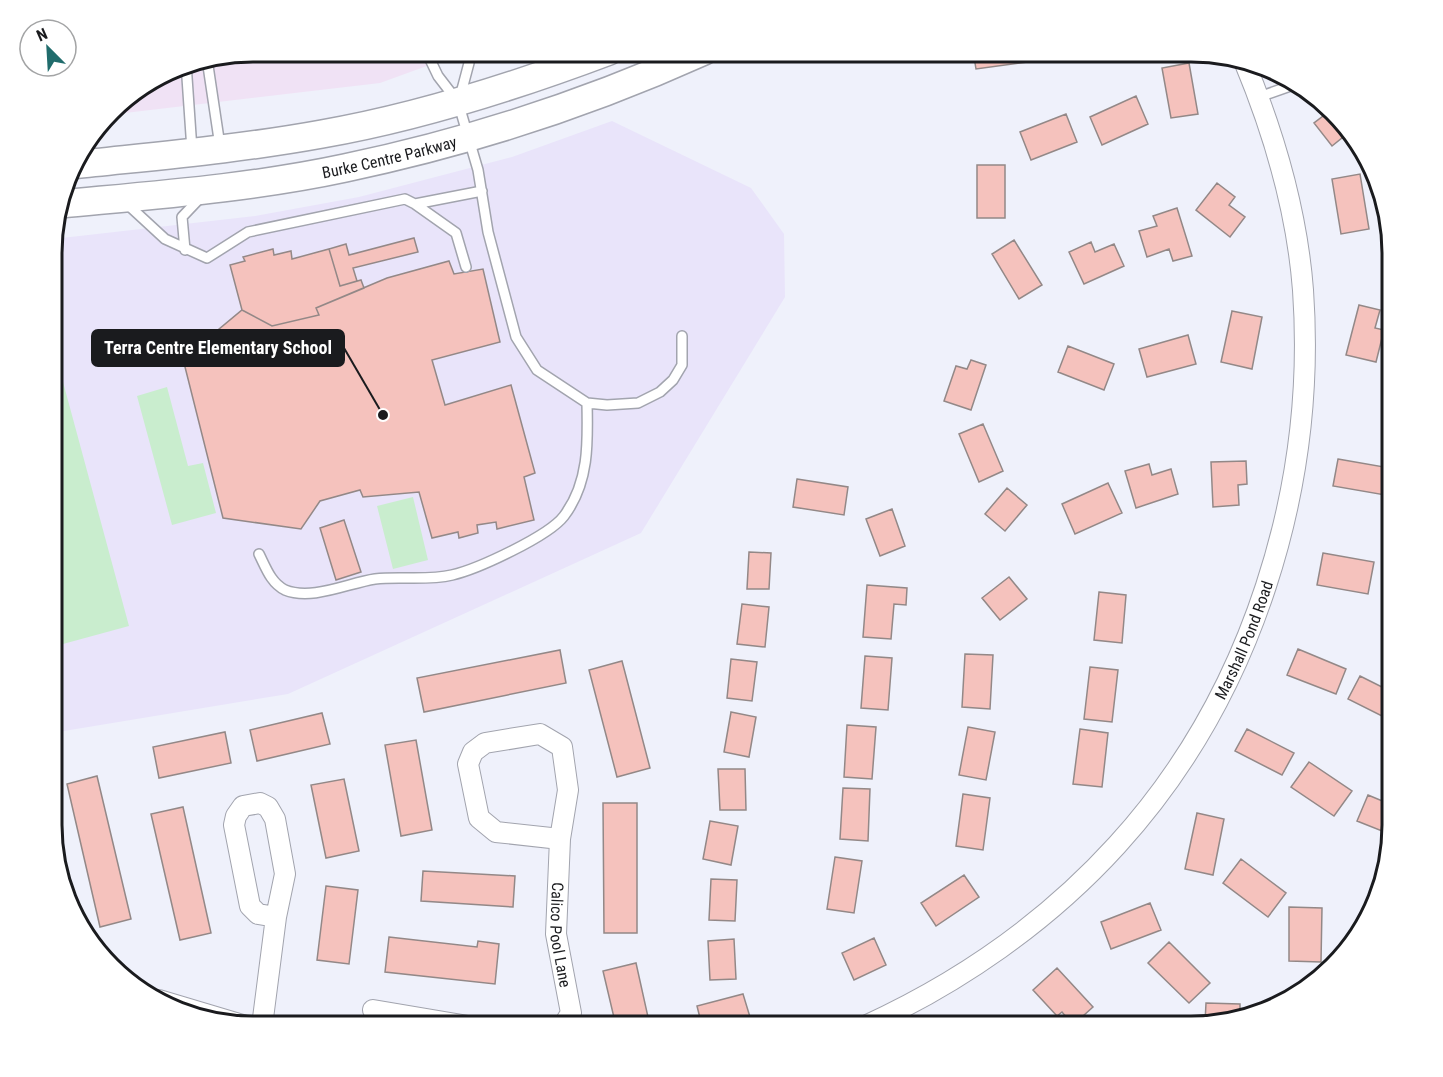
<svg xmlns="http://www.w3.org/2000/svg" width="1443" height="1077" viewBox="0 0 1443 1077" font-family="'Roboto Condensed',sans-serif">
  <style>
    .commercial { fill: #f0e2f5 }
    .education { fill: #e9e4fa }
    .green { fill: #c9edce }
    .building { fill: #f5c2bd; stroke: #938887; stroke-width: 1.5 }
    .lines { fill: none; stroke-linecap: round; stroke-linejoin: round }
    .service-casing { stroke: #a2a4ae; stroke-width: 12 }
    .minor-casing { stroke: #a2a4ae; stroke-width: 22 }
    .secondary-casing { stroke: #a2a4ae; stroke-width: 30 }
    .service { stroke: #fff; stroke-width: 9 }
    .minor { stroke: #fff; stroke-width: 20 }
    .secondary { stroke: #fff; stroke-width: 27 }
    .labels { text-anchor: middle; stroke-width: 4.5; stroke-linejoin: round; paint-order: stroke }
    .street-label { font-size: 16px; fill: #1a1b1e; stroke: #fff }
    .rim { fill: none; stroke: #1a1b1e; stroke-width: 3 }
    .leader { fill: none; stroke: #1a1b1e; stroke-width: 2 }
    .callout-dot { fill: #1a1b1e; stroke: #fff; stroke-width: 2 }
    .callout { fill: #1a1b1e; stroke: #1a1b1e; stroke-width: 2 }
    .callout-label { font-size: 18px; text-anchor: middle; font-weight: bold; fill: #fff }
  </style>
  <rect width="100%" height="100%" fill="#eff1fb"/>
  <path class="commercial" d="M 252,51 L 468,51 L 380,83 L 108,115 L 120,101 L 187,62 Z"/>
  <path class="education" d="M 612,121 L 751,188 L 784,234 L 785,297 L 641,533 L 288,694 L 52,733 L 53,239 L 255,216 L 359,197 L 512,157 Z"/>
  <path class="green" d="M 53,345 L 129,626 L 52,647 Z
    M 167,387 L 188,466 L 203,463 L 216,513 L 172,525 L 137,396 Z
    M 413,497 L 428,560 L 393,569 L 377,506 Z"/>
  <path class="building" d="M 973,51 L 1026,51 L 1027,62 L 976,69 Z
    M 1189,63 L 1198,114 L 1171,118 L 1162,68 Z
    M 1136,96 L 1148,124 L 1102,145 L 1090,117 Z
    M 1331,110 L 1348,133 L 1332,146 L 1314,123 Z
    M 1066,114 L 1077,142 L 1031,160 L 1020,132 Z
    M 977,165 L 1005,165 L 1005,218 L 977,218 Z
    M 1360,174 L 1369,229 L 1341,234 L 1332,179 Z
    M 1217,183 L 1235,197 L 1229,205 L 1245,217 L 1230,237 L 1196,210 Z
    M 1177,208 L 1192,256 L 1173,261 L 1169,249 L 1147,257 L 1139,231 L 1157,226 L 1153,216 Z
    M 414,238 L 418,252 L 353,268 L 357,281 L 340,286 L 329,249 L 346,244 L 349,255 Z
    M 1014,240 L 1042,285 L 1019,299 L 992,254 Z
    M 1091,242 L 1095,252 L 1114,244 L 1124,266 L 1084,284 L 1069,252 Z
    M 273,249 L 274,255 L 291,251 L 292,259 L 329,249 L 340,286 L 361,280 L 364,288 L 316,308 L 319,315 L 272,326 L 242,310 L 230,265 L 245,261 L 243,257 Z
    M 449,261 L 454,274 L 483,269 L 500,342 L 432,360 L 445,405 L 511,385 L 535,473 L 524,477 L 534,520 L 497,529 L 496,522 L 477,525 L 478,533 L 459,538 L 458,532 L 432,538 L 419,492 L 363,497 L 360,490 L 320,501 L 301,529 L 223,518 L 183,359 L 242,310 L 272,326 L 319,315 L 316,308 L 387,278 Z
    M 1359,305 L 1380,310 L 1375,328 L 1384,330 L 1376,362 L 1346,355 Z
    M 1232,311 L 1262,317 L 1252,369 L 1221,362 Z
    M 1188,335 L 1196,364 L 1147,377 L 1139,349 Z
    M 1068,346 L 1114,364 L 1104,390 L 1058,372 Z
    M 971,360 L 986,365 L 971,410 L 944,401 L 956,366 L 967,369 Z
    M 983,424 L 1003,471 L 979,482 L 959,434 Z
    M 1338,459 L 1390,468 L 1385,495 L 1333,486 Z
    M 1246,461 L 1247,484 L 1238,485 L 1239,505 L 1213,507 L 1211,462 Z
    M 1149,464 L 1152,475 L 1171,469 L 1178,494 L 1136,508 L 1125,471 Z
    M 797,479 L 848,487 L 844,515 L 793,507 Z
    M 1108,483 L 1122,513 L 1075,534 L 1062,504 Z
    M 1007,488 L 1027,505 L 1005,531 L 985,514 Z
    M 892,509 L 905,546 L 880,556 L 866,519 Z
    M 344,520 L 361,572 L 336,580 L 320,528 Z
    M 749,552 L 771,553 L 769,589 L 747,589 Z
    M 1323,553 L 1374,562 L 1368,594 L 1317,585 Z
    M 1009,577 L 1027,599 L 1000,620 L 982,598 Z
    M 867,585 L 907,588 L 906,605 L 894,604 L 891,639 L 863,637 Z
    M 1099,592 L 1126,595 L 1122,643 L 1094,640 Z
    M 742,604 L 769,607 L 765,647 L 737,644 Z
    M 1298,649 L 1346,669 L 1336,694 L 1287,675 Z
    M 560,650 L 566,683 L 424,712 L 417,678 Z
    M 965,654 L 993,655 L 990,709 L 962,707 Z
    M 865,656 L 892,658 L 888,710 L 861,708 Z
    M 731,659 L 757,662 L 752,701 L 727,698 Z
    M 622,661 L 650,768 L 617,777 L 589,670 Z
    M 1090,667 L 1118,670 L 1112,722 L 1084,719 Z
    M 1360,676 L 1392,692 L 1392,721 L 1348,699 Z
    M 731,712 L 756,717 L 749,757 L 724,752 Z
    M 322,713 L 330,744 L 257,761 L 250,730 Z
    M 847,725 L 876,727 L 872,779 L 844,777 Z
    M 968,727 L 995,732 L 986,780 L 959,775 Z
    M 1080,729 L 1108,733 L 1102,787 L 1073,784 Z
    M 1247,729 L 1294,753 L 1282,775 L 1235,751 Z
    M 225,732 L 231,763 L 159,778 L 153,747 Z
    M 416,740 L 432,830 L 401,836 L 385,745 Z
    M 1309,762 L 1352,791 L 1334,816 L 1291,787 Z
    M 718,769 L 745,769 L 746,810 L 720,810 Z
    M 97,776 L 131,919 L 100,927 L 67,784 Z
    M 344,779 L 359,851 L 326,858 L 311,785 Z
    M 843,788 L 870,789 L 868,841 L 840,839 Z
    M 963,794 L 990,798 L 983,850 L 956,846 Z
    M 1368,795 L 1392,805 L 1392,835 L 1357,821 Z
    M 603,803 L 637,803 L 637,933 L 604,933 Z
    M 183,807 L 211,933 L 180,940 L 151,814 Z
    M 1197,813 L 1224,819 L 1213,875 L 1185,869 Z
    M 710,821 L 738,826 L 731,865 L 703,859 Z
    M 835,857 L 862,861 L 854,913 L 827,909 Z
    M 1241,859 L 1286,893 L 1268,917 L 1223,883 Z
    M 423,871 L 515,876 L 513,907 L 421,901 Z
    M 964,875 L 979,897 L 936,926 L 921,903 Z
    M 711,879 L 737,880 L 735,921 L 709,920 Z
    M 326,886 L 358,890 L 349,964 L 317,960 Z
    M 1150,903 L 1161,930 L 1111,949 L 1101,922 Z
    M 1289,907 L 1322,908 L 1321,962 L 1289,961 Z
    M 389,937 L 477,947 L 478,941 L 499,944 L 495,984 L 385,972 Z
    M 874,938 L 886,965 L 854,980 L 842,953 Z
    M 734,939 L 736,979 L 710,980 L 708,941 Z
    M 1169,942 L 1210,983 L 1189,1003 L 1148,963 Z
    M 636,963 L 650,1026 L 616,1026 L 603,971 Z
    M 1057,968 L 1093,1007 L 1073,1025 L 1062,1012 L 1057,1016 L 1033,990 Z
    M 743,994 L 750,1017 L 718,1026 L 702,1026 L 697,1006 Z
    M 1206,1003 L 1240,1004 L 1240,1015 L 1205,1023 Z"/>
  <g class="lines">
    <defs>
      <path id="service" d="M 426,51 L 438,76 L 458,102 L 478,170 L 488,232 L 516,337 L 537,370 L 587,403 L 607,405 L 638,403 L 660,392 L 673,380 L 682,365 L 682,336
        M 207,59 L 220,146
        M 186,63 L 192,150
        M 460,97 L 469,63 L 466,51
        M 1259,97 L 1296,84
        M 126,203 L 165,239 L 207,258 L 248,232 L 405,199 L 415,204 L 482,191
        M 415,204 L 456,233 L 466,267
        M 185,250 L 182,217 L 201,197
        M 259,554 C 266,568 271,583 285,590 C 312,601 348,583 375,579 C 400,576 427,581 452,575 C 478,569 549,536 564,516 C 589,483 588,443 587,403"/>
      <g id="minor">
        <path id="s1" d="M 560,839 L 496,832 L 479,818 L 468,764 L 473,752 L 485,743 L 540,734 L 562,747 L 568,790 L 560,839 L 556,934 L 571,1013 L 563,1026"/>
        <path d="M 159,1000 L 246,1026"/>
        <path d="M 373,1010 L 468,1026"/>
        <path d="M 262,1026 L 276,917 L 285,874 L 275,819 L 268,807 L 260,803 L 243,806 L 236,816 L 234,825 L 250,906 L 258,914 L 276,917"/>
        <path id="s2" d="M 865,1026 C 959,983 1047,922 1117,845 C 1252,697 1317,488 1303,290 C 1297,212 1274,133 1244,61"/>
      </g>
      <g id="secondary">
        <path d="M 73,165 C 156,156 240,149 322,134 C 420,117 516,86 609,51"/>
        <path id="s3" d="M 60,204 C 155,195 252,188 345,168 C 469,142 589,103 704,51"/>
      </g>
    </defs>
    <use href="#service" class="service-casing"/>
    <use href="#minor" class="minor-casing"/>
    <use href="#secondary" class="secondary-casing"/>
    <use href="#service" class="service"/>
    <use href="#minor" class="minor"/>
    <use href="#secondary" class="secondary"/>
  </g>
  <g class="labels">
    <g class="street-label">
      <text dy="6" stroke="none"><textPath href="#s3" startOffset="333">Burke Centre Parkway</textPath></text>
      <text dy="6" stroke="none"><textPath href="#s2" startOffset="555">Marshall Pond Road</textPath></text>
      <text dy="6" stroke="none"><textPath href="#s1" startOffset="440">Calico Pool Lane</textPath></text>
    </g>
  </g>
  <path d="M0 0H1443V1077H0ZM253 62H1191A191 191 0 0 1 1382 253V825A191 191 0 0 1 1191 1016H253A191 191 0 0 1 62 825V253A191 191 0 0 1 253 62Z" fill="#fff" fill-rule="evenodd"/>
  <path class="rim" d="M253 62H1191A191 191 0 0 1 1382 253V825A191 191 0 0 1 1191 1016H253A191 191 0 0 1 62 825V253A191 191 0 0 1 253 62Z"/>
  <path class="leader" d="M383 415L344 348"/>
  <circle class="callout-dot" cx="383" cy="415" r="6"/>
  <rect class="callout" x="92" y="330" width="252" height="36" rx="6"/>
  <g class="callout-label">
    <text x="218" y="354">Terra Centre Elementary School</text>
  </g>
  <g transform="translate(48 48) rotate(336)"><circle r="28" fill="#ffffff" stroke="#a3a4a5" stroke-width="1.5"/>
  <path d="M0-4.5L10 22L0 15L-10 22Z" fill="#206c6c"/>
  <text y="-9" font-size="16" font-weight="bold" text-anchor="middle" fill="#1a1b1e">N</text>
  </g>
</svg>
